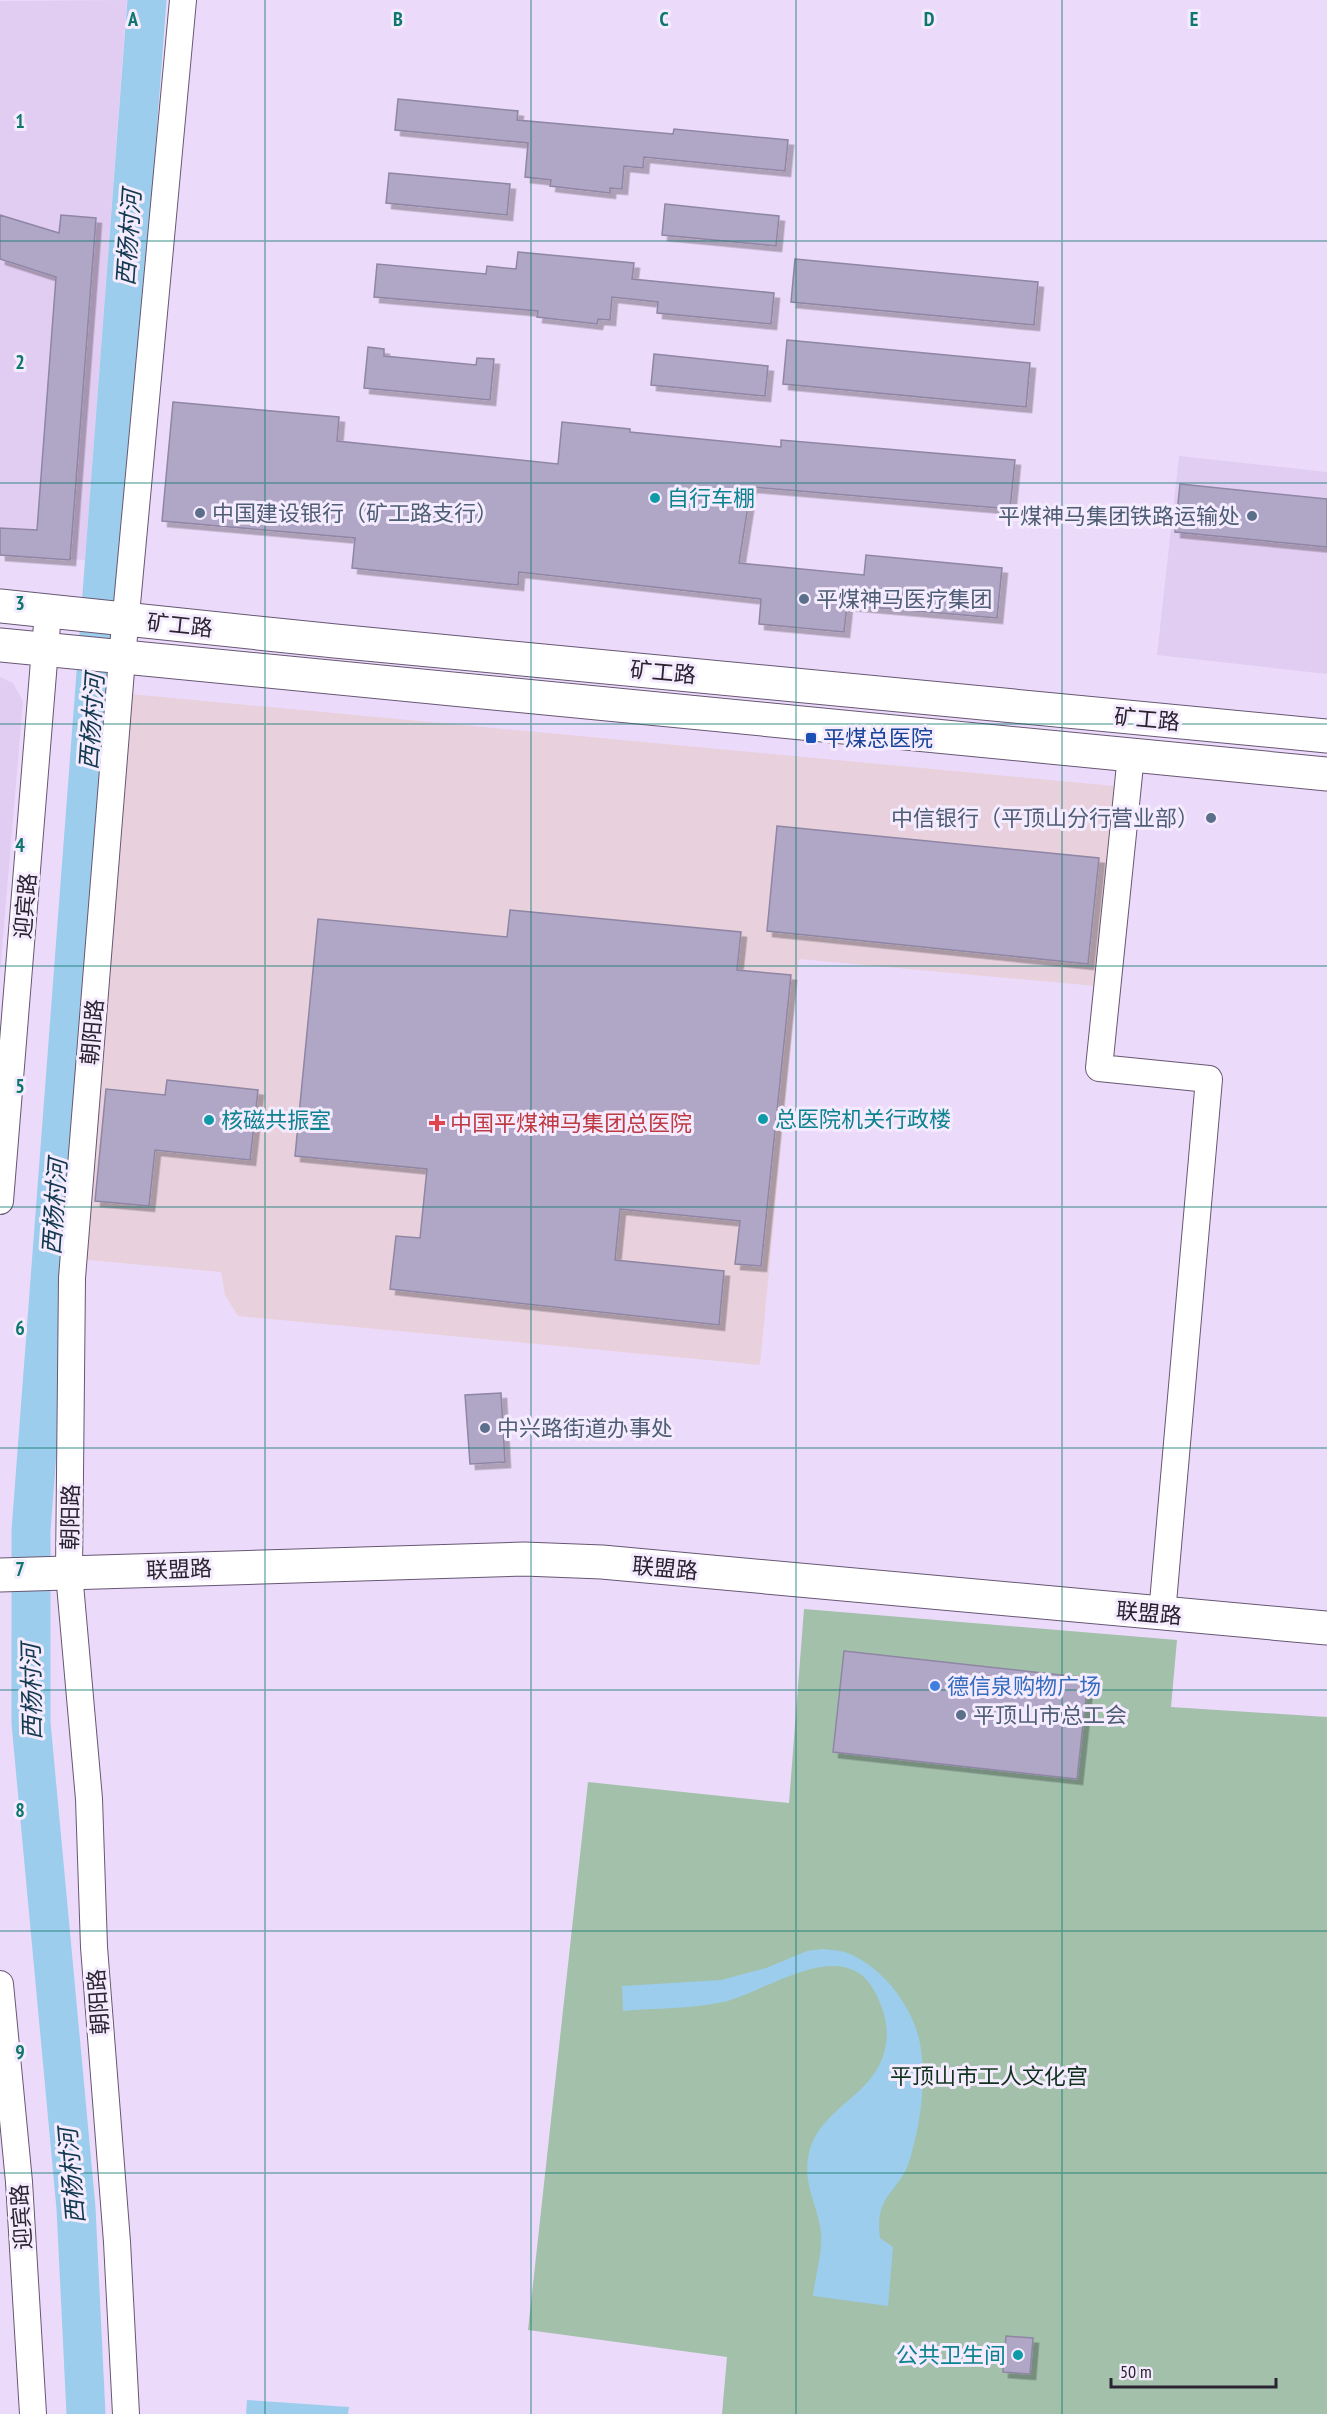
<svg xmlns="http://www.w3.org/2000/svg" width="1327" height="2414" viewBox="0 0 1327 2414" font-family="'PT Sans Narrow','Noto Sans SC',sans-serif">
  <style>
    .built { fill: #e2cdf2 }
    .medical { fill: #e8d1dd }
    .green { fill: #a2c0aa }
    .water { fill: #9dcdec }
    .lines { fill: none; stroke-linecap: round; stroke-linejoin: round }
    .river { stroke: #9dcdec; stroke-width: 39 }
    .building { fill: #b0a7c7; stroke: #8f86a4; stroke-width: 1.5; filter: url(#shadow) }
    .street-casing { stroke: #675772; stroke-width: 28 }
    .secondary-casing { stroke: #675772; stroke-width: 35 }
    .primary-casing { stroke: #675772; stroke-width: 35 }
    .street { stroke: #fff; stroke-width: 26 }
    .secondary { stroke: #fff; stroke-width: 33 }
    .primary { stroke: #fff; stroke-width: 33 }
    .grid { fill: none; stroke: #0f766e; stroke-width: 1.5; stroke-opacity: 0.55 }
    .culture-dot { fill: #0f9aa8; stroke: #f5ebfe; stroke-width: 2 }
    .service-dot { fill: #5c6f8a; stroke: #f5ebfe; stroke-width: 2 }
    .transit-dot { fill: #1a4fb4; stroke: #f5ebfe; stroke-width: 2 }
    .health-dot { fill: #e0444e; stroke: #f5ebfe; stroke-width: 2 }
    .shop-dot { fill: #3f7fe0; stroke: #f5ebfe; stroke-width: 2 }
    .labels { text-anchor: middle; stroke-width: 6; stroke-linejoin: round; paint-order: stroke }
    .culture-label { font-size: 22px; fill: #0d838f; stroke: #f5ebfe; text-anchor: start }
    .service-label { font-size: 22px; fill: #4e5e75; stroke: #f5ebfe; text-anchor: start }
    .street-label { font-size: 22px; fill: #2b2430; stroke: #f5ebfe }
    .transit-label { font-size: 22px; fill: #164399; stroke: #f5ebfe; text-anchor: start }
    .health-label { font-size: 22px; fill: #be3a42; stroke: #f5ebfe; text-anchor: start }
    .shop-label { font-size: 22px; fill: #366cbe; stroke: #f5ebfe; text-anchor: start }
    .park-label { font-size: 22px; fill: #0e321b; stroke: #f5ebfe }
    .water-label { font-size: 24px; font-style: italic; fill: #12394f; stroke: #f5ebfe }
    .grid-label { font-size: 20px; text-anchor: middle; font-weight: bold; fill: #0f766e; stroke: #f5ebfe; stroke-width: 6; stroke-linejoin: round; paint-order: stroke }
  </style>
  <defs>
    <filter id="shadow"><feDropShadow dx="5.5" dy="5.5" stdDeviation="0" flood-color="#0004"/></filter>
  </defs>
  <rect width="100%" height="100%" fill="#ecdafa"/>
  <path class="built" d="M 127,0 L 85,560 L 0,555 L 0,1 Z
    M 1179,456 L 1327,472 L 1327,674 L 1157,655 Z
    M 0,677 L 13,683 L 23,701 L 0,973 Z"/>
  <path class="medical" d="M 130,694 L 1115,786 L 1096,986 L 799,959 L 760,1365 L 238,1316 L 225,1295 L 221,1272 L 77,1259 Z"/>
  <path class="green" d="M 804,1609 L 1177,1640 L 1171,1707 L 1327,1717 L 1327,2414 L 722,2414 L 727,2357 L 528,2330 L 588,1782 L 789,1803 Z"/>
  <path class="water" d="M 822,1949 C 831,1950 842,1950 850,1954 C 885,1969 917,2012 921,2050 C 926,2085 920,2125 910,2159 C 900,2193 874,2193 880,2238 L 893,2247 L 888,2306 L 813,2296 C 815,2276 823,2252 821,2232 C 817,2202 802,2184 809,2153 C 820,2107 875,2096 885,2049 C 890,2028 884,2010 875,1992 C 844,1932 765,1993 723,2002 C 690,2009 655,2008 623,2011 L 622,1986 L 721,1980 L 766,1968 L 807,1951 Z
    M 247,2400 L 349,2407 L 348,2414 L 246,2414 Z"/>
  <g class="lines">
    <path class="river" d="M 86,2414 L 76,2208 L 31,1723 L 31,1531 L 147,0"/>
  </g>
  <path class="building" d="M 398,99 L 518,111 L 517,120 L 673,134 L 674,129 L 788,140 L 785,171 L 644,157 L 643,168 L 624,166 L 622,189 L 610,188 L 610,193 L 550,186 L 551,180 L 525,177 L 528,143 L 395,130 Z
    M 389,173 L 510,184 L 507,215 L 386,203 Z
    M 665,204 L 779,216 L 776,246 L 662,235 Z
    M 0,215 L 59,233 L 61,215 L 96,218 L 70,560 L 0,555 L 0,528 L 37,530 L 56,277 L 0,259 Z
    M 518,252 L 634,263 L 632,279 L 774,293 L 771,324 L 657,313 L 658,302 L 612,297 L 610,320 L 598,319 L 597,324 L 537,317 L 538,311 L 374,297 L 377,264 L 486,274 L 487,266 L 516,269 Z
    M 795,259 L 1038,282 L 1034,325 L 791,302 Z
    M 787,340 L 1030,363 L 1026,407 L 783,384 Z
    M 368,347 L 384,349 L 384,356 L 476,365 L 477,358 L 494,359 L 490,400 L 364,388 Z
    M 654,354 L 768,366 L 765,396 L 651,385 Z
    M 173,402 L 339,417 L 337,441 L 558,464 L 562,422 L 630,429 L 630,432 L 781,447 L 781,440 L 1015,460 L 1010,509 L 751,487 L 739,563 L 864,575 L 866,555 L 1002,568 L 997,618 L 847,605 L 844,632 L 759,624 L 761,599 L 519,572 L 518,585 L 352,568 L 355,538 L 162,521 Z
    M 1180,484 L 1327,499 L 1327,547 L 1175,532 Z
    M 777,826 L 1099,858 L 1088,964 L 767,931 Z
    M 510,910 L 741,932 L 737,970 L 791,975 L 761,1266 L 735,1264 L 740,1221 L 620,1209 L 615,1260 L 724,1271 L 719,1325 L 390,1289 L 396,1236 L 420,1238 L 427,1169 L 295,1156 L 318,919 L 507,937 Z
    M 167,1080 L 258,1090 L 250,1160 L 155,1150 L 149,1206 L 95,1201 L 106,1089 L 165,1095 Z
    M 501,1393 L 505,1462 L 470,1464 L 465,1395 Z
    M 844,1651 L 1088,1678 L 1077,1779 L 833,1752 Z
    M 1006,2336 L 1033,2338 L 1030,2374 L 1003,2372 Z"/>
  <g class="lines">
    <defs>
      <path id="street" d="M 1131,755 L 1099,1068 L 1209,1079 L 1162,1614
        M 0,1201 L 48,612
        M 0,1984 L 19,2182 L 33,2414
        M 126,2414 L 117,2242 L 94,1947 L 89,1799 L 69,1573 L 72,1278 L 122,658 L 183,0"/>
      <path id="secondary" d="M 0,1575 L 524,1559 L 602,1562 L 1327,1628"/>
      <path id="primary" d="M 0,606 L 335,641 L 1327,736
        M 0,645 L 1327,774"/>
    </defs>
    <use href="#street" class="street-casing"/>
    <use href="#secondary" class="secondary-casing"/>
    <use href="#primary" class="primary-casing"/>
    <use href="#street" class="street"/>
    <use href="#secondary" class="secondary"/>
    <use href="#primary" class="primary"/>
  </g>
  <path class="grid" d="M 265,0 L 265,2414M 531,0 L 531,2414M 796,0 L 796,2414M 1062,0 L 1062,2414M 0,241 L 1327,241M 0,483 L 1327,483M 0,724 L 1327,724M 0,966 L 1327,966M 0,1207 L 1327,1207M 0,1448 L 1327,1448M 0,1690 L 1327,1690M 0,1931 L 1327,1931M 0,2173 L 1327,2173"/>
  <g class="culture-dot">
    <circle cx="655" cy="498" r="6"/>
    <circle cx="763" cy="1119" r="6"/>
    <circle cx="209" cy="1120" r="6"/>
    <circle cx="1018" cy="2355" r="6"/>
  </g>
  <g class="service-dot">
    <circle cx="200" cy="513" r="6"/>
    <circle cx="1252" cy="516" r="6"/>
    <circle cx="804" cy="599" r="6"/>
    <circle cx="1211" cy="818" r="6"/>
    <circle cx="485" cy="1428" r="6"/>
    <circle cx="961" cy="1715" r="6"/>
  </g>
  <rect class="transit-dot" x="805" y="732" width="12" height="12" rx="3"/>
  <path class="health-dot" d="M434 1114h6v6h6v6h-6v6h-6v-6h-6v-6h6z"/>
  <circle class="shop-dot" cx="935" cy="1686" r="6"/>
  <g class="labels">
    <g class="culture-label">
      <text x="667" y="506">自行车棚</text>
      <text x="775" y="1127">总医院机关行政楼</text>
      <text x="221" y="1128">核磁共振室</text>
      <text x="1006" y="2363" text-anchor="end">公共卫生间</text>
    </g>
    <g class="service-label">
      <text x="212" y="521">中国建设银行（矿工路支行）</text>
      <text x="1240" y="524" text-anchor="end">平煤神马集团铁路运输处</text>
      <text x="816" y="607">平煤神马医疗集团</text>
      <text x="1199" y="826" text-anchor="end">中信银行（平顶山分行营业部）</text>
      <text x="497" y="1436">中兴路街道办事处</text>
      <text x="973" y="1723">平顶山市总工会</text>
    </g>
    <g class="street-label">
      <text transform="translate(180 625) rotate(6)" y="8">矿工路</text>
      <text transform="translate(663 672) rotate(5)" y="8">矿工路</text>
      <text transform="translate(1147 719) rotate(5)" y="8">矿工路</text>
      <text transform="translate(25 906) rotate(-85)" y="8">迎宾路</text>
      <text transform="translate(92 1032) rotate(-85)" y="8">朝阳路</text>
      <text transform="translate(70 1517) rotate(-89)" y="8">朝阳路</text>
      <text transform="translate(665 1568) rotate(5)" y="8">联盟路</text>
      <text transform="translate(179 1569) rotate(-2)" y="8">联盟路</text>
      <text transform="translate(1149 1613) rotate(5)" y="8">联盟路</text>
      <text transform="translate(98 2002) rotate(-94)" y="8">朝阳路</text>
      <text transform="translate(21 2217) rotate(-94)" y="8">迎宾路</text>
    </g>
    <g class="transit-label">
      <text x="823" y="746">平煤总医院</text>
    </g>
    <g class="health-label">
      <text x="450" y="1131">中国平煤神马集团总医院</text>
    </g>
    <g class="shop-label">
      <text x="947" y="1694">德信泉购物广场</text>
    </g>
    <g class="park-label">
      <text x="989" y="2084">平顶山市工人文化宫</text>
    </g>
    <g class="water-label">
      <text transform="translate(129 238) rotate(-86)" y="8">西杨村河</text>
      <text transform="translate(92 722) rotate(-86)" y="8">西杨村河</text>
      <text transform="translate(55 1207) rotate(-86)" y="8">西杨村河</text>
      <text transform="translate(32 1692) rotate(-91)" y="8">西杨村河</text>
      <text transform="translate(72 2176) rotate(-95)" y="8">西杨村河</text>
    </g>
  </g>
  <g class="grid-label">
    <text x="133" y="26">A</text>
    <text x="398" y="26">B</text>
    <text x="664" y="26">C</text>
    <text x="929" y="26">D</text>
    <text x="1194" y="26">E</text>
    <text x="20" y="128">1</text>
    <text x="20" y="369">2</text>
    <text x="20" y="610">3</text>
    <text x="20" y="852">4</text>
    <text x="20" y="1093">5</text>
    <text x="20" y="1335">6</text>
    <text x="20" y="1576">7</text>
    <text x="20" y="1817">8</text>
    <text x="20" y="2059">9</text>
  </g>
  <path d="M1111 2378v9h165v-9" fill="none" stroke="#2b2430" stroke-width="3"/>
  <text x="1120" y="2378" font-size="18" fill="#2b2430" stroke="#f5ebfe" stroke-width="4.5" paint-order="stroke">50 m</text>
</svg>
